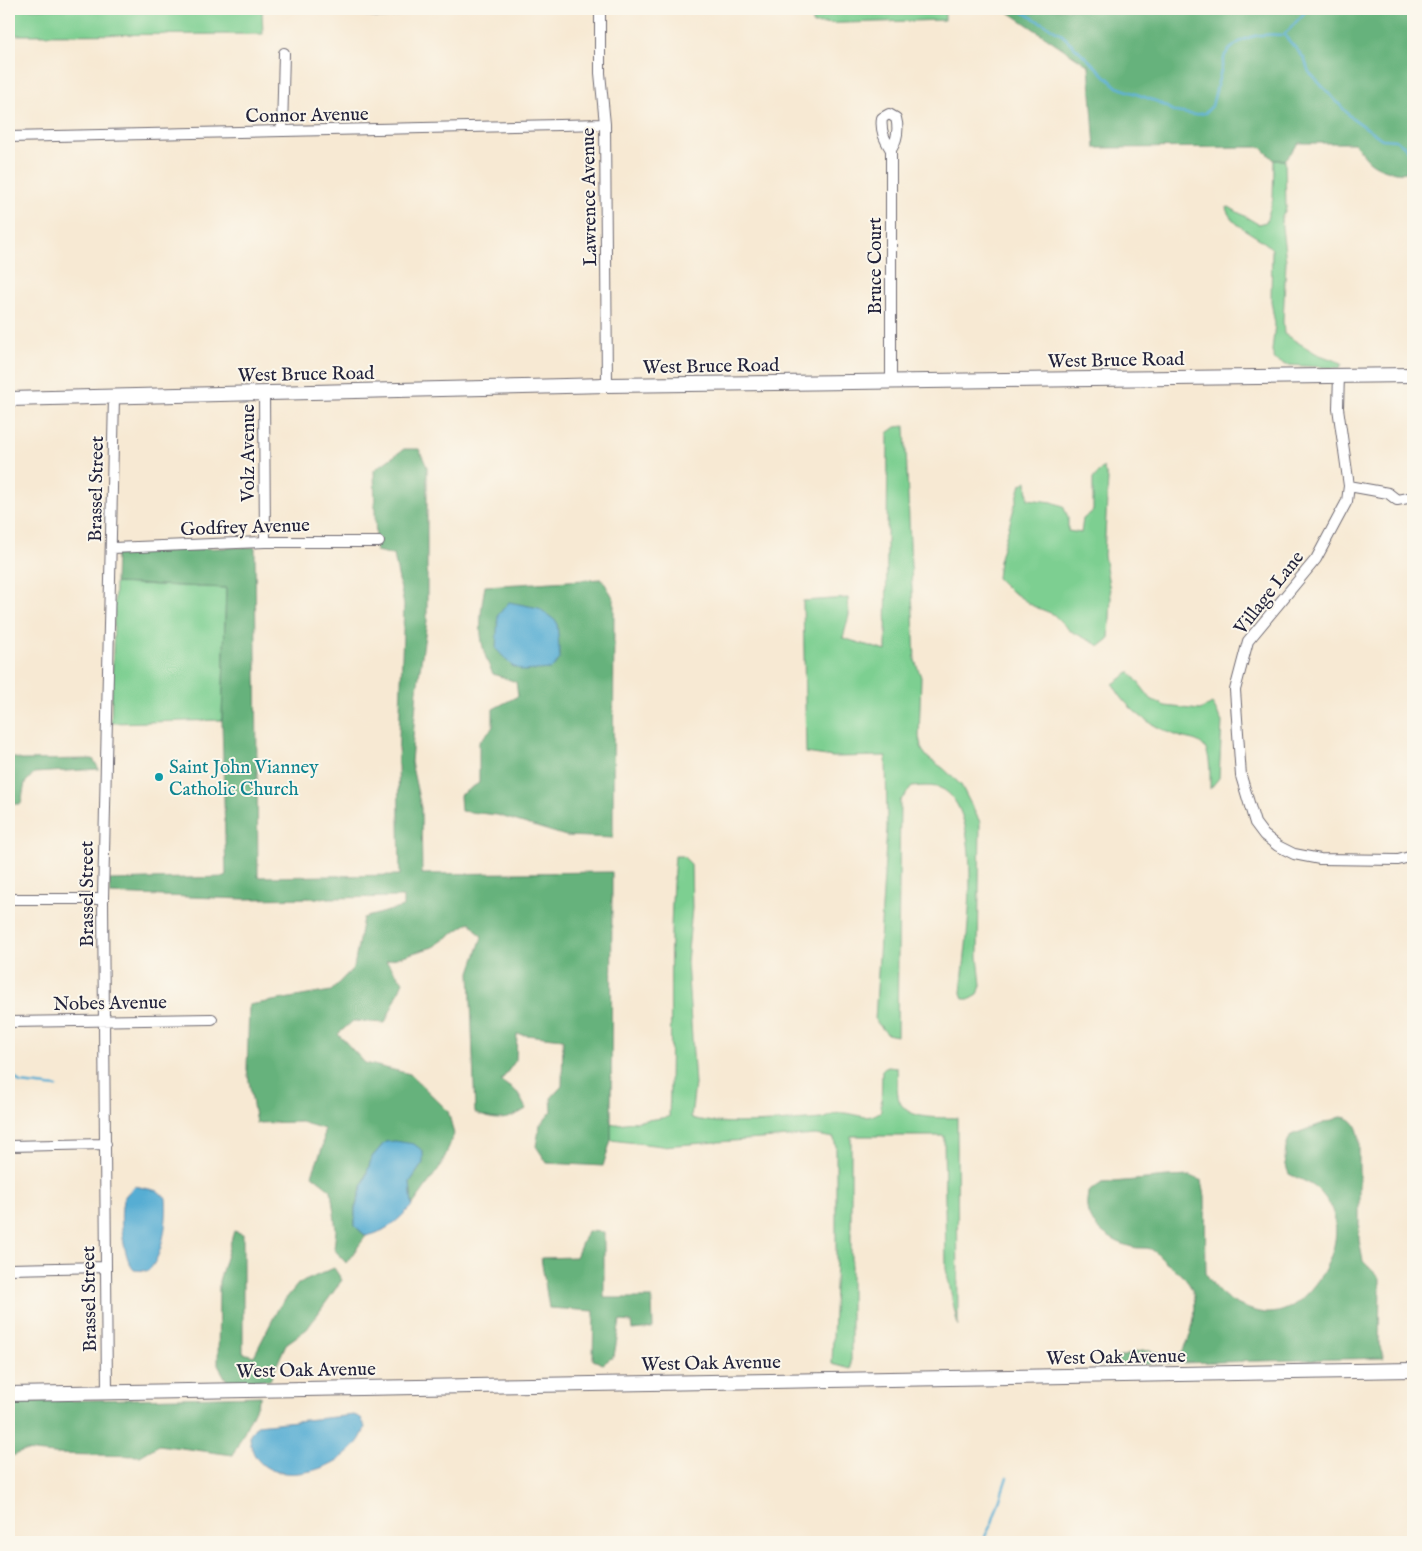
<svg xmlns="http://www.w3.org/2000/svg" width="1422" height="1551" viewBox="0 0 1422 1551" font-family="'IM FELL English',serif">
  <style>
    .green { fill: #7dcf91; stroke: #507866 }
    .forest { fill: #66b27b; stroke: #446a5b }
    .water { fill: #56add3; stroke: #3c6887 }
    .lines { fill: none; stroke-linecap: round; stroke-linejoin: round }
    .stream { stroke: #56add3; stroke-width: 2.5 }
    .street-casing { stroke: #6d6870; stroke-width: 12 }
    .secondary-casing { stroke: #6d6870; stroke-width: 16 }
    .street { stroke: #fff; stroke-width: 10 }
    .secondary { stroke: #fff; stroke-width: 14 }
    .culture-dot { fill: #0f9aa8; stroke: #fbf7ec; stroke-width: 2 }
    .labels { text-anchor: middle; stroke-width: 4; stroke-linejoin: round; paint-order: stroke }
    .street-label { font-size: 19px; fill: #22223b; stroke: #fbf7ec }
    .culture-label { font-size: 19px; fill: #0d838f; stroke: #fbf7ec; text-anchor: start }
  </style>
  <rect width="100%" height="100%" fill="#fbf7ec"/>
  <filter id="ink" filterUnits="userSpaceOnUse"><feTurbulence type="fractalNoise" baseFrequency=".02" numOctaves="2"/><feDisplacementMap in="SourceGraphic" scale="10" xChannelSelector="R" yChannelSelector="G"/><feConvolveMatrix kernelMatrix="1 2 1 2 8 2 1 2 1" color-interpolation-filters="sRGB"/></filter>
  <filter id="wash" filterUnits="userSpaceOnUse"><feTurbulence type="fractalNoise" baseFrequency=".0096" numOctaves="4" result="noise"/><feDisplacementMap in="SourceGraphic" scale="20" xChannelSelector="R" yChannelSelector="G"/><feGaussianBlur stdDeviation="1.12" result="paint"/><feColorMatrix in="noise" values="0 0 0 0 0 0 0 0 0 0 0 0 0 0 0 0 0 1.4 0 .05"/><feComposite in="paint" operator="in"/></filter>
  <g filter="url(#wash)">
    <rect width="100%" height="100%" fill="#f7e9d3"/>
    <path class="green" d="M 9,9 L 262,9 L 263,34 L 9,35 Z
      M 813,9 L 945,9 L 945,20 L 813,24 Z
      M 1274,160 L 1285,160 L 1286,209 L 1281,219 L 1286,261 L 1283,321 L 1284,334 L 1317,354 L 1342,363 L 1340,368 L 1286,365 L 1275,360 L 1272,351 L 1275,324 L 1271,301 L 1272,249 C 1258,234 1232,228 1226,208 L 1229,207 L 1258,224 L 1266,222 L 1273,199 Z
      M 905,426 L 915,660 L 921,677 L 919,737 L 922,750 L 928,758 L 943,768 L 961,785 L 980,822 L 978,956 L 981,985 L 978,995 L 971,999 L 963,999 L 961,993 C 965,948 985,826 948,793 C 939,784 923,786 912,787 L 900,801 L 897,1036 L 887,1034 L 875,1020 L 887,828 L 886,756 L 833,757 L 806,753 L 803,601 L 848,598 L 849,615 L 843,638 L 886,651 L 888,433 L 896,427 Z
      M 1103,467 L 1108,479 L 1104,555 L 1111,597 L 1109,639 L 1100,646 L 1069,630 L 1053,614 L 1033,606 L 1008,589 L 997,578 L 999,561 L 1021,484 L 1027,481 L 1028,499 L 1052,502 L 1063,506 L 1068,517 L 1068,531 L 1081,533 L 1083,519 L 1093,511 L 1093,479 Z
      M 115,583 L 226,588 L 222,720 L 111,723 Z
      M 1130,672 L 1151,699 L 1165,706 L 1200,710 L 1212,703 L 1222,722 L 1219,778 L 1210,789 C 1210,778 1211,757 1205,748 C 1199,739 1190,740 1181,737 C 1152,727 1127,711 1113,684 Z
      M 675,856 L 683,856 L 691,864 L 692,908 L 687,962 L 695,1084 L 691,1118 C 722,1127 789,1121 822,1119 C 828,1118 834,1113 840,1113 C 857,1112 865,1123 881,1111 L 882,1070 L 888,1067 L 897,1068 C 898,1077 896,1091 899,1100 C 907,1121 939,1117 957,1118 L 958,1326 L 946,1269 L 944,1136 L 851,1136 L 851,1369 L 832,1364 L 836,1260 L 836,1147 L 834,1138 L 816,1135 L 662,1146 L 611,1140 L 610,1125 L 669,1117 C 673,1030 667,943 675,856 Z"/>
    <path class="forest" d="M 1004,9 L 1413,9 L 1413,157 L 1407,161 L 1407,172 C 1396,174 1378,169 1369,161 C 1364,157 1360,148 1354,143 L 1299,143 L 1285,160 L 1274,160 L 1261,147 L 1095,148 L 1089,66 Z
      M 404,449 L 419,449 L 427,467 L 427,621 L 417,690 L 411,762 L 421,808 L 422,874 L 612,872 L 611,1140 L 603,1166 L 547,1163 L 536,1146 L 540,1125 L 552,1111 L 551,1098 L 562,1086 L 563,1039 L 517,1034 L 516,1060 L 501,1081 L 518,1093 L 526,1109 C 507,1121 497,1122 475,1113 L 470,972 L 482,937 L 470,922 L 433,947 L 386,961 L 403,982 L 385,1023 L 353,1021 L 338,1034 L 365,1063 L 410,1074 L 448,1111 L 454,1134 L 442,1164 L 412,1206 L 410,1182 L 423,1163 L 385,1142 L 372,1157 L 355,1208 L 355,1226 L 366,1236 L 346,1263 L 334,1249 L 336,1230 L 331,1190 L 312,1175 L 323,1146 L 324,1129 L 301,1122 L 256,1123 L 247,1069 L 249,1005 L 331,991 L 354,967 L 363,918 L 403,907 L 403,897 L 244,899 L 110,894 L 109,880 L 226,877 L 222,720 L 226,588 L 115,583 L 116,551 L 255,547 L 258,877 L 400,875 L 398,762 L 404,605 L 394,555 L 376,551 L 374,470 Z
      M 602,579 L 614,599 L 613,838 L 566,836 L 497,815 L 461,811 L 460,795 L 479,783 L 479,742 L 493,727 L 493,709 L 518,696 L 516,682 L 493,674 C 477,643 479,619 485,586 Z
      M 9,756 L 22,760 L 93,759 L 99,769 L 34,773 L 25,783 L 21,804 L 9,804 Z
      M 1341,1117 C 1353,1118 1356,1124 1359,1135 L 1359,1240 L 1363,1261 L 1380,1278 L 1379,1344 L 1384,1358 L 1096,1365 C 1109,1362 1130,1352 1143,1351 C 1155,1349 1166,1357 1178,1356 C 1189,1345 1191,1332 1194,1318 C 1198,1288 1188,1279 1165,1262 C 1161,1258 1156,1252 1151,1249 C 1146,1247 1138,1249 1132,1247 C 1115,1243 1088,1227 1087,1207 C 1086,1202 1088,1196 1088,1192 L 1102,1183 L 1168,1177 L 1191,1176 L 1202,1181 L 1205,1196 L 1206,1273 C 1213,1287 1226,1300 1241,1306 C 1253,1311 1265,1315 1278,1312 C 1292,1309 1302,1299 1311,1289 C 1336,1260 1349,1217 1316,1188 C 1309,1182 1297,1178 1289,1174 C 1283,1160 1284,1149 1291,1135 Z
      M 234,1231 L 243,1234 L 243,1353 L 254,1356 L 279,1307 L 298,1284 L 334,1268 L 342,1280 L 307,1329 L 286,1344 L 270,1380 L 228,1383 L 218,1365 L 219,1281 Z
      M 587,1231 L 604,1232 L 604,1298 L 652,1298 L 653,1328 L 632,1330 L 631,1322 L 620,1321 L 614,1356 L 603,1364 L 593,1360 L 594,1311 L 549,1308 L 541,1258 L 576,1257 Z
      M 261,1396 L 233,1455 L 159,1445 L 140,1456 L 54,1454 L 25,1451 L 12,1456 L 9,1461 L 9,1402 Z"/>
    <path class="water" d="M 354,9 L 422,9 C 400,16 374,25 354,9 Z
      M 509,602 L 539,608 L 557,622 L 560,659 L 551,669 L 524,671 L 512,666 L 496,649 L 498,615 Z
      M 395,1141 L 414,1144 L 423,1151 L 423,1163 L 410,1182 L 412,1206 C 398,1220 387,1232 366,1236 L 355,1226 L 355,1209 L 372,1157 L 385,1142 Z
      M 135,1186 L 158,1191 L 166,1198 C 168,1218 163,1258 148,1271 L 134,1270 C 123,1259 118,1212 124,1198 C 126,1194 132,1189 135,1186 Z
      M 354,1415 L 361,1418 L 365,1427 C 354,1474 249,1499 250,1434 L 257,1425 Z"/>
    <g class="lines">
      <path class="stream" d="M 1017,9 L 1060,33 L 1117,87 L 1158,102 L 1175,112 L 1195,115 L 1205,113 L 1212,106 L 1225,55 C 1241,35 1260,33 1284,35
        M 1284,35 L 1304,58 L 1309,72 L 1351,117 L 1382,139 L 1396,140 L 1405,147 L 1413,162
        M 1284,35 L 1308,9
        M 9,1071 L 20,1083 L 57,1087
        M 982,1542 L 992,1523 L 1007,1477"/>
    </g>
  </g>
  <g filter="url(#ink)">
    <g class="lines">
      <defs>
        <path id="street" d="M 600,9 L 600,73 L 605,124 L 607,385
          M 282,131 L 284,53
          M 9,137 L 605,124
          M 1339,375 L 1338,408 L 1349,486 L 1347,501 L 1316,559 L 1248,641 L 1235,690 L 1241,776 L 1255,823 L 1264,835 L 1278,846 L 1294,854 L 1320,859 L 1398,860 L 1413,856
          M 891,381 L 891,150 C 897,140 899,129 896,118 L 889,114 L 882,118 C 880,131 885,140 891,150
          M 264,393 L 265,542
          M 1349,486 L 1388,493 L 1397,500 L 1413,497
          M 112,548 L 265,542 L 379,542
          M 9,899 L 103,899
          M 9,1022 L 212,1019
          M 9,1146 L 106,1144
          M 9,1269 L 105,1267
          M 107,1392 L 103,899 L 114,397"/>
        <path id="secondary" d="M 9,399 L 607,385 L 1413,375
          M 9,1394 L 1413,1370"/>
      </defs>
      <use href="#street" class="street-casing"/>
      <use href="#secondary" class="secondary-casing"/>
      <use href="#street" class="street"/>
      <use href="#secondary" class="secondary"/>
    </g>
  </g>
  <circle class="culture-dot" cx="159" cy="777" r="5"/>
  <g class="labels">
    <g class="street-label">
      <text transform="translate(307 114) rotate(-1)" y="7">Connor Avenue</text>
      <text transform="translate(588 197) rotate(-91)" y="7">Lawrence Avenue</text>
      <text transform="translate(874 266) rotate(-90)" y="7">Bruce Court</text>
      <text transform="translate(1116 359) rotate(-1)" y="7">West Bruce Road</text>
      <text transform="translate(711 365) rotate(-1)" y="7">West Bruce Road</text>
      <text transform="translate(306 373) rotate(-1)" y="7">West Bruce Road</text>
      <text transform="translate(247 453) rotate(-90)" y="7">Volz Avenue</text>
      <text transform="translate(95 489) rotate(-89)" y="7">Brassel Street</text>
      <text transform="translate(245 526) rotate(-2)" y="7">Godfrey Avenue</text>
      <text transform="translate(1268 592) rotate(-52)" y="7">Village Lane</text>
      <text transform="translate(86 894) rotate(-90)" y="7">Brassel Street</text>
      <text transform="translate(110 1002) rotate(-1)" y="7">Nobes Avenue</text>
      <text transform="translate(88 1299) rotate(-91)" y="7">Brassel Street</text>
      <text transform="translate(1116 1356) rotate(-1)" y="7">West Oak Avenue</text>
      <text transform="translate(711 1362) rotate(-1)" y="7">West Oak Avenue</text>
      <text transform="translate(306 1369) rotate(-1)" y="7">West Oak Avenue</text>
    </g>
    <g class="culture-label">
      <text x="169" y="773">Saint John Vianney<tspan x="169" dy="22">Catholic Church</tspan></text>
    </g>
  </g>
  <rect width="1422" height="1551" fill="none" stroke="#fbf7ec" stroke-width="30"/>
</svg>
